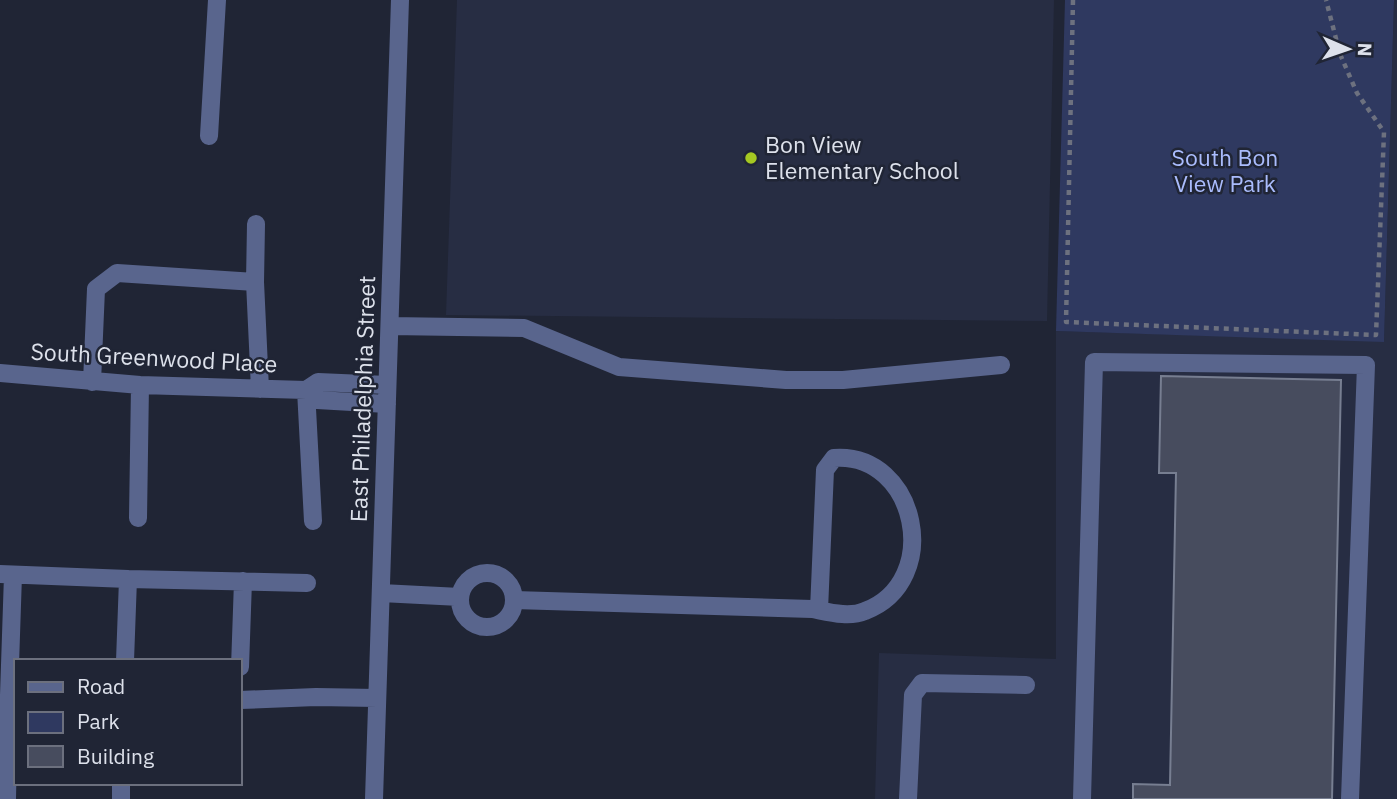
<svg xmlns="http://www.w3.org/2000/svg" width="1397" height="799" viewBox="0 0 1397 799" font-family="'IBM Plex Sans',sans-serif">
  <style>
    .built { fill: #272d43 }
    .green { fill: #2f3960 }
    .building { fill: #474c5e; stroke: #777e91; stroke-width: 2 }
    .lines { fill: none; stroke-linecap: round; stroke-linejoin: round }
    .path { stroke: #6d717f; stroke-width: 4.5; stroke-dasharray: 5 5; stroke-linecap: butt }
    .minor { stroke: #59658d; stroke-width: 18 }
    .poi-dot { fill: #a5c822; stroke: #202535; stroke-width: 2.5 }
    .labels { text-anchor: middle; stroke-width: 5; stroke-linejoin: round; paint-order: stroke }
    .poi-label { font-size: 23px; fill: #dde1eb; stroke: #202535; text-anchor: start }
    .park-label { font-size: 23px; fill: #aabcfd; stroke: #202535 }
    .street-label { font-size: 23px; fill: #dde1eb; stroke: #202535 }
  </style>
  <rect width="100%" height="100%" fill="#202535"/>
  <path class="built" d="M 457,0 L 1054,0 L 1047,321 L 446,315 Z
    M 1394,0 L 1397,0 L 1397,799 L 875,799 L 879,653 L 1056,659 L 1056,331 L 1384,341 Z"/>
  <path class="green" d="M 1065,0 L 1394,0 L 1384,342 L 1056,331 Z"/>
  <path class="building" d="M 1161,376 L 1341,380 L 1332,799 L 1133,799 L 1133,784 L 1170,785 L 1176,473 L 1159,473 Z"/>
  <g class="lines">
    <path class="path" d="M 1073,0 L 1066,322 L 1376,335 L 1384,132 L 1357,93 L 1340,54 L 1326,0"/>
    <path class="minor" d="M 209,136 L 217,0
      M 255,282 L 256,224
      M 390,326 L 524,328 L 619,367 L 786,380 L 843,380 L 1001,365
      M 0,373 L 140,385 L 306,390 L 318,382 L 387,385
      M 92,382 L 96,289 L 117,273 L 255,282 L 260,389
      M 306,390 L 313,521
      M 306,390 L 317,400 L 387,404
      M 138,518 L 140,385
      M460 600a27 27 0 1 1 54 0a27 27 0 1 1-54 0Z
      M 0,574 L 128,579 L 125,661
      M 128,579 L 307,583
      M 381,593 L 460,597
      M 514,600 L 812,609 C 828,612 849,618 865,611 C 944,581 917,452 834,458 L 825,470 L 819,610
      M 240,667 L 243,581
      M 9,695 L 13,575
      M 240,700 L 316,697 L 377,698
      M 7,799 L 9,695 L 16,695
      M 121,799 L 121,783
      M 374,799 L 400,0
      M 908,799 L 913,695 L 922,683 L 1026,685
      M 1082,799 L 1094,362 L 1366,365 L 1350,799"/>
  </g>
  <circle class="poi-dot" cx="751" cy="158" r="7"/>
  <g class="labels">
    <g class="poi-label">
      <text x="765" y="153">Bon View<tspan x="765" dy="26">Elementary School</tspan></text>
    </g>
    <g class="park-label">
      <text x="1225" y="166">South Bon<tspan x="1225" dy="26">View Park</tspan></text>
    </g>
    <g class="street-label">
      <text transform="translate(154 358) rotate(3)" y="8">South Greenwood Place</text>
      <text transform="translate(363 399) rotate(-88)" y="8">East Philadelphia Street</text>
    </g>
  </g>
  <rect x="14" y="659" width="228" height="126" fill="#202535" stroke="#6c707e" stroke-width="2"/>
  <rect x="28" y="682" width="35" height="10" fill="#59658d" stroke="#6c707e" stroke-width="2"/>
  <text x="77" y="694" font-size="21" fill="#dde1eb">Road</text>
  <rect x="28" y="712" width="35" height="21" fill="#2f3960" stroke="#6c707e" stroke-width="2"/>
  <text x="77" y="729" font-size="21" fill="#dde1eb">Park</text>
  <rect x="28" y="746" width="35" height="21" fill="#474c5e" stroke="#6c707e" stroke-width="2"/>
  <text x="77" y="764" font-size="21" fill="#dde1eb">Building</text>
  <g transform="translate(1348 49) rotate(92)" stroke="#202535" stroke-width="5" paint-order="stroke">
  <path d="M0-5L12 26L0 18L-12 26Z" fill="#dde1eb"/>
  <text y="-10" font-size="19" font-weight="bold" text-anchor="middle" fill="#dde1eb">N</text>
  </g>
</svg>
